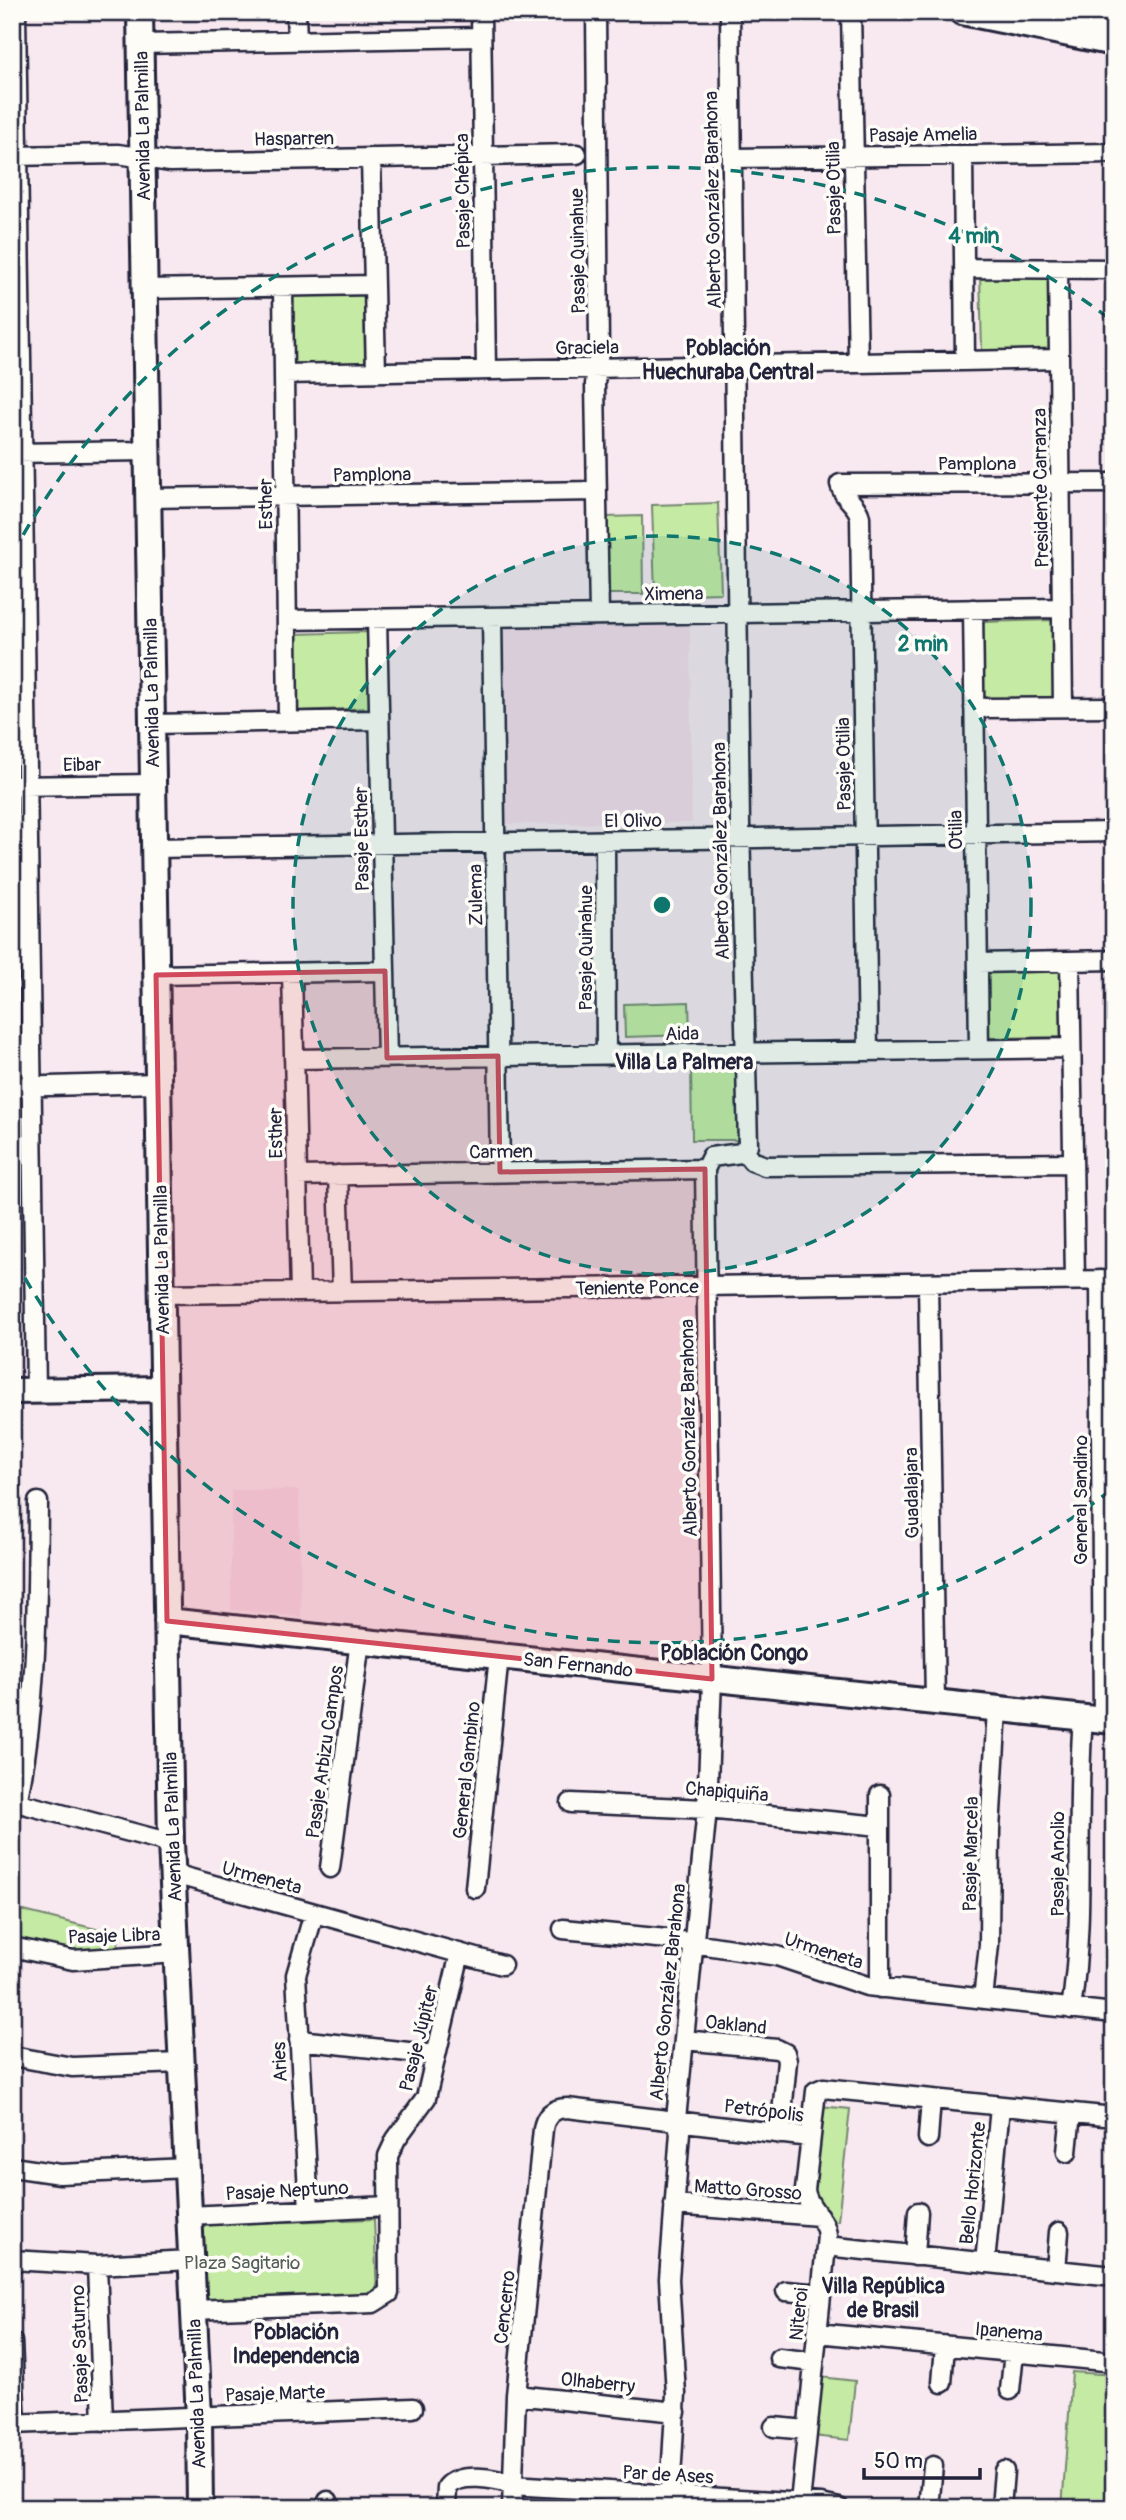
<svg xmlns="http://www.w3.org/2000/svg" width="1126" height="2520" viewBox="0 0 1126 2520" font-family="Pangolin,sans-serif">
  <style>
    .built { fill: #f4dae9 }
    .green { fill: #c5eaa4; stroke: #748670; stroke-width: 2 }
    .lines { fill: none; stroke-linecap: round; stroke-linejoin: round }
    .street-casing { stroke: #22223b; stroke-width: 23 }
    .secondary-casing { stroke: #22223b; stroke-width: 30 }
    .street { stroke: #fdfcf7; stroke-width: 18 }
    .secondary { stroke: #fdfcf7; stroke-width: 24 }
    .marked { fill: #d1495b; fill-opacity: 0.2; stroke: #d1495b; stroke-width: 5; stroke-linejoin: round }
    .ring { fill: none; stroke: #0f766e; stroke-width: 3.5; stroke-dasharray: 12 9 }
    .labels { text-anchor: middle; stroke-width: 7; stroke-linejoin: round; paint-order: stroke }
    .street-label { font-size: 19px; fill: #22223b; stroke: #fdfcf7 }
    .park-label { font-size: 19px; fill: #535e5a; stroke: #fdfcf7 }
    .neighbourhood-label { font-size: 21px; font-weight: bold; fill: #22223b; stroke: #fdfcf7 }
    .centre { fill: #0f766e; stroke: #fdfcf7; stroke-width: 3.5 }
    .ring-label { font-size: 21px; text-anchor: middle; font-weight: bold; fill: #0f766e; stroke: #fdfcf7; stroke-width: 7; stroke-linejoin: round; paint-order: stroke }
  </style>
  <rect width="100%" height="100%" fill="#f8e8ef"/>
  <filter id="ink" filterUnits="userSpaceOnUse"><feTurbulence type="fractalNoise" baseFrequency=".0143" numOctaves="2"/><feDisplacementMap in="SourceGraphic" scale="14" xChannelSelector="R" yChannelSelector="G"/><feConvolveMatrix kernelMatrix="1 2 1 2 8 2 1 2 1" color-interpolation-filters="sRGB"/></filter>
  <g filter="url(#ink)">
    <path class="built" d="M 690,624 L 692,823 L 502,824 L 500,625 Z
      M 231,1490 L 299,1490 L 301,1617 L 231,1610 Z"/>
    <path class="green" d="M 1053,272 L 1054,350 L 982,351 L 980,273 Z
      M 290,288 L 364,288 L 365,364 L 290,365 Z
      M 718,503 L 721,593 L 655,595 L 652,505 Z
      M 642,516 L 643,594 L 607,594 L 606,517 Z
      M 1053,620 L 1054,700 L 984,702 L 982,622 Z
      M 367,632 L 370,708 L 296,711 L 293,634 Z
      M 1060,967 L 1061,1037 L 987,1038 L 986,969 Z
      M 689,1002 L 690,1035 L 625,1037 L 624,1004 Z
      M 736,1063 L 738,1140 L 692,1140 L 691,1067 Z
      M 12,1908 L 120,1935 L 116,1951 L 78,1953 L 12,1940 Z
      M 820,2106 L 850,2109 L 838,2221 L 808,2218 Z
      M 374,2219 L 377,2296 L 201,2302 L 198,2225 Z
      M 1072,2372 L 1114,2375 L 1114,2508 L 1062,2508 Z
      M 820,2377 L 855,2381 L 849,2440 L 813,2436 Z"/>
    <g class="lines">
      <defs>
        <path id="street" d="M 16,12 L 36,1391
          M 296,12 L 297,41
          M 481,12 L 486,370
          M 596,12 L 599,350 L 595,384 L 599,615
          M 851,12 L 858,363
          M 140,44 L 481,37
          M 963,155 L 965,361
          M 12,156 L 118,154 L 170,162 L 577,154
          M 371,158 L 376,372
          M 732,158 L 1114,153
          M 964,268 L 1114,269
          M 1058,269 L 1063,707
          M 283,287 L 288,721
          M 144,289 L 374,285
          M 284,374 L 1059,359
          M 12,453 L 147,451
          M 148,498 L 597,491
          M 973,609 L 979,1049
          M 492,617 L 500,1172
          M 377,619 L 387,1058
          M 287,620 L 1062,608
          M 974,708 L 1114,707
          M 152,724 L 379,720
          M 12,786 L 153,784
          M 605,841 L 606,1055
          M 154,848 L 1114,832
          M 1070,961 L 1075,1280
          M 978,963 L 1114,960
          M 292,973 L 300,1292
          M 156,975 L 385,971
          M 868,1051 L 860,517 C 857,503 843,499 840,484 L 1114,483
          M 294,1059 L 1071,1048
          M 12,1087 L 158,1083
          M 744,1151 L 752,1161 L 765,1166 L 1073,1163
          M 338,1175 L 342,1292
          M 297,1176 L 705,1169
          M 1100,1280 L 1103,1720
          M 928,1283 L 935,1702
          M 161,1294 L 1114,1280
          M 12,1801 L 171,1843
          M 17,1803 C 38,1701 37,1605 38,1502
          M 571,1803 L 707,1809 L 880,1826
          M 330,1868 L 360,1641
          M 174,1874 L 502,1965
          M 475,1888 L 499,1656
          M 563,1929 L 667,1939 L 777,1956 L 867,1986 L 1114,2013
          M 12,1947 L 73,1960 L 177,1953
          M 880,1988 L 880,1795
          M 983,1999 L 989,1945 L 990,1830 L 997,1709
          M 1071,2009 C 1086,1913 1075,1815 1083,1718
          M 299,2040 L 436,2055
          M 684,2040 L 777,2049 L 785,2053 L 787,2061 L 780,2134
          M 12,2056 L 72,2067 L 181,2063
          M 928,2138 L 931,2099
          M 1067,2152 L 1071,2113
          M 12,2167 L 60,2174 L 187,2168
          M 674,2205 L 819,2216
          M 309,2210 L 296,1975 L 314,1913
          M 189,2216 L 388,2206
          M 826,2246 L 1114,2276
          M 915,2256 L 918,2212
          M 12,2260 L 97,2265 L 190,2260
          M 985,2263 L 1000,2107
          M 97,2265 L 103,2421
          M 1056,2270 L 1059,2232
          M 786,2291 L 821,2294
          M 193,2310 L 373,2303 L 389,2293 L 388,2156 L 396,2139 L 426,2098 L 460,1953
          M 817,2333 L 1114,2362
          M 12,2342 L 16,2424
          M 779,2358 L 814,2362
          M 942,2383 L 945,2346
          M 1010,2390 L 1014,2352
          M 516,2395 L 676,2412
          M 12,2424 L 413,2408
          M 774,2427 L 807,2430
          M 670,2495 L 676,2394 L 669,2279 L 680,2132 L 676,2119 L 707,1809 L 712,1679 L 705,1169 L 711,1157 L 741,1153 L 748,1145 L 740,825 L 730,12
          M 328,2501 L 328,2508
          M 800,2503 L 827,2236 C 826,2217 807,2209 805,2190 L 816,2091 L 823,2088 L 1114,2117
          M 446,2508 L 447,2487 C 459,2472 496,2478 512,2485 L 821,2504 L 839,2508
          M 512,2508 L 516,2395 L 543,2129 C 545,2116 553,2108 567,2108 L 810,2137
          M 929,2508 L 933,2466
          M 1001,2508 L 1004,2471"/>
        <path id="secondary" d="M 140,12 L 171,1843 L 199,2417 L 200,2508
          M 962,12 L 1114,43
          M 1056,12 L 1114,24
          M 12,1391 L 163,1389
          M 167,1621 L 1114,1721"/>
      </defs>
      <use href="#street" class="street-casing"/>
      <use href="#secondary" class="secondary-casing"/>
      <use href="#street" class="street"/>
      <use href="#secondary" class="secondary"/>
    </g>
  </g>
  <path class="marked" d="M 385,971 L 387,1058 L 498,1056 L 500,1172 L 705,1169 L 712,1679 L 167,1621 L 156,975 Z"/>
  <circle cx="662" cy="905" r="369" fill="#0f766e" fill-opacity=".12"/>
  <g class="ring">
    <circle cx="662" cy="905" r="369"/>
    <path d="M1111 1490A738 738 0 0 1 13 1257M13 553A738 738 0 0 1 1111 320"/>
  </g>
  <g class="labels">
    <g class="street-label">
      <text transform="translate(142 126) rotate(-91)" y="7">Avenida La Palmilla</text>
      <text transform="translate(923 134) rotate(-1)" y="7">Pasaje Amelia</text>
      <text transform="translate(294 138) rotate(-1)" y="7">Hasparren</text>
      <text transform="translate(833 188) rotate(-91)" y="7">Pasaje Otilia</text>
      <text transform="translate(462 191) rotate(-91)" y="7">Pasaje Chépica</text>
      <text transform="translate(712 200) rotate(-91)" y="7">Alberto González Barahona</text>
      <text transform="translate(577 251) rotate(-91)" y="7">Pasaje Quinahue</text>
      <text transform="translate(587 347) rotate(-1)" y="7">Graciela</text>
      <text x="977" y="470">Pamplona</text>
      <text transform="translate(372 474) rotate(-1)" y="7">Pamplona</text>
      <text transform="translate(1040 488) rotate(-91)" y="7">Presidente Carranza</text>
      <text transform="translate(265 504) rotate(-91)" y="7">Esther</text>
      <text transform="translate(674 593) rotate(-1)" y="7">Ximena</text>
      <text transform="translate(151 693) rotate(-91)" y="7">Avenida La Palmilla</text>
      <text transform="translate(82 764) rotate(-1)" y="7">Eibar</text>
      <text transform="translate(843 764) rotate(-91)" y="7">Pasaje Otilia</text>
      <text transform="translate(633 820) rotate(-1)" y="7">El Olivo</text>
      <text transform="translate(955 830) rotate(-91)" y="7">Otilia</text>
      <text transform="translate(361 839) rotate(-91)" y="7">Pasaje Esther</text>
      <text transform="translate(720 851) rotate(-91)" y="7">Alberto González Barahona</text>
      <text transform="translate(475 895) rotate(-91)" y="7">Zulema</text>
      <text transform="translate(585 948) rotate(-90)" y="7">Pasaje Quinahue</text>
      <text transform="translate(682 1033) rotate(-1)" y="7">Aida</text>
      <text transform="translate(275 1133) rotate(-91)" y="7">Esther</text>
      <text transform="translate(501 1151) rotate(-1)" y="7">Carmen</text>
      <text transform="translate(161 1260) rotate(-91)" y="7">Avenida La Palmilla</text>
      <text transform="translate(637 1287) rotate(-1)" y="7">Teniente Ponce</text>
      <text transform="translate(688 1428) rotate(-91)" y="7">Alberto González Barahona</text>
      <text transform="translate(911 1493) rotate(-91)" y="7">Guadalajara</text>
      <text transform="translate(1080 1500) rotate(-90)" y="7">General Sandino</text>
      <text transform="translate(578 1664) rotate(6)" y="7">San Fernando</text>
      <text transform="translate(324 1752) rotate(-82)" y="7">Pasaje Arbizu Campos</text>
      <text transform="translate(466 1770) rotate(-84)" y="7">General Gambino</text>
      <text transform="translate(727 1791) rotate(5)" y="7">Chapiquiña</text>
      <text transform="translate(172 1827) rotate(-92)" y="7">Avenida La Palmilla</text>
      <text transform="translate(970 1854) rotate(-89)" y="7">Pasaje Marcela</text>
      <text transform="translate(1057 1864) rotate(-90)" y="7">Pasaje Anolio</text>
      <text transform="translate(262 1877) rotate(15)" y="7">Urmeneta</text>
      <text transform="translate(114 1935) rotate(-2)" y="7">Pasaje Libra</text>
      <text transform="translate(824 1950) rotate(18)" y="7">Urmeneta</text>
      <text transform="translate(667 1992) rotate(-84)" y="7">Alberto González Barahona</text>
      <text transform="translate(736 2024) rotate(6)" y="7">Oakland</text>
      <text transform="translate(418 2038) rotate(-76)" y="7">Pasaje Júpiter</text>
      <text transform="translate(279 2062) rotate(-93)" y="7">Aries</text>
      <text transform="translate(764 2110) rotate(7)" y="7">Petrópolis</text>
      <text transform="translate(972 2183) rotate(-84)" y="7">Bello Horizonte</text>
      <text transform="translate(748 2189) rotate(4)" y="7">Matto Grosso</text>
      <text transform="translate(287 2190) rotate(-3)" y="7">Pasaje Neptuno</text>
      <text transform="translate(504 2307) rotate(-84)" y="7">Cencerro</text>
      <text transform="translate(798 2314) rotate(-84)" y="7">Niteroi</text>
      <text transform="translate(1009 2331) rotate(5)" y="7">Ipanema</text>
      <text transform="translate(79 2344) rotate(-92)" y="7">Pasaje Saturno</text>
      <text transform="translate(598 2382) rotate(6)" y="7">Olhaberry</text>
      <text transform="translate(275 2393) rotate(-2)" y="7">Pasaje Marte</text>
      <text transform="translate(196 2394) rotate(-92)" y="7">Avenida La Palmilla</text>
      <text transform="translate(668 2474) rotate(3)" y="7">Par de Ases</text>
    </g>
    <g class="park-label">
      <text x="242" y="2269">Plaza Sagitario</text>
    </g>
    <g class="neighbourhood-label">
      <text x="728" y="355">Población<tspan x="728" dy="24">Huechuraba Central</tspan></text>
      <text x="684" y="1069">Villa La Palmera</text>
      <text x="734" y="1660">Población Congo</text>
      <text x="883" y="2293">Villa República<tspan x="883" dy="24">de Brasil</tspan></text>
      <text x="296" y="2339">Población<tspan x="296" dy="24">Independencia</tspan></text>
    </g>
  </g>
  <circle cx="662" cy="905" r="10" class="centre"/>
  <g class="ring-label">
    <text x="974" y="243">4 min</text>
    <text x="923" y="651">2 min</text>
  </g>
  <rect width="1126" height="2520" fill="none" stroke="#fdfcf7" stroke-width="42"/>
  <rect x="21" y="21" width="1084" height="2478" fill="none" stroke="#22223b" stroke-width="2.5" filter="url(#ink)"/>
  <path d="M864 2468v10h116v-10" fill="none" stroke="#22223b" stroke-width="3.5"/>
  <text x="874" y="2468" font-size="21" fill="#22223b" stroke="#fdfcf7" stroke-width="5" paint-order="stroke">50 m</text>
</svg>
